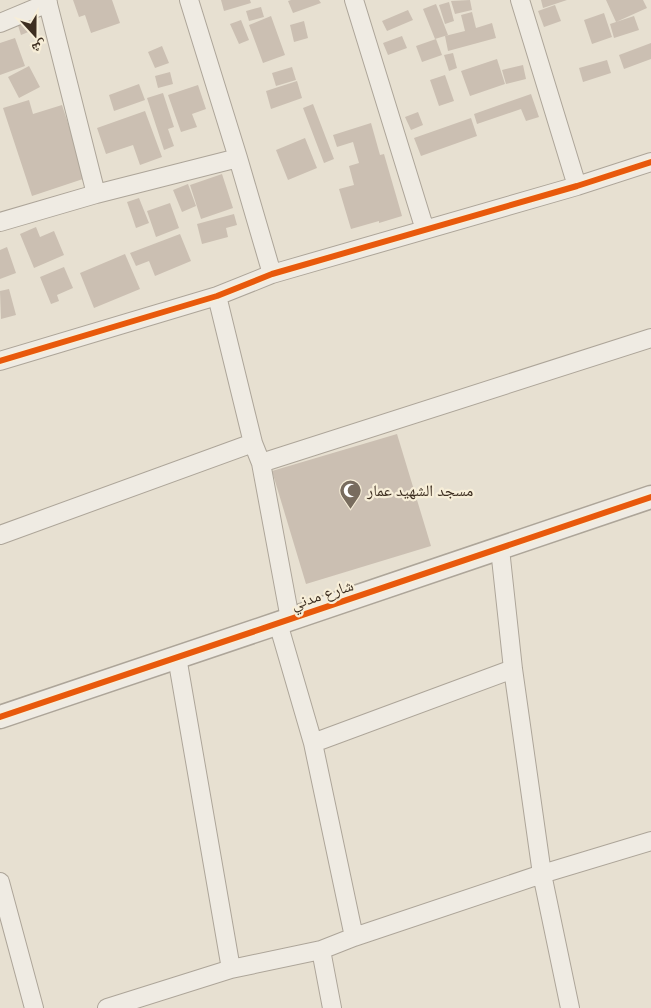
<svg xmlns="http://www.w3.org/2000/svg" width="651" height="1008" viewBox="0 0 651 1008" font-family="'Times New Roman','Noto Naskh Arabic',serif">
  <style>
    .building { fill: #cbbfb2 }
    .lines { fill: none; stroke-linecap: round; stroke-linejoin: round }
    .minor-casing { stroke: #ada599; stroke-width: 20 }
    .tertiary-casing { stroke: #ada599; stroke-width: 25 }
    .minor { stroke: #efebe3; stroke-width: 18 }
    .tertiary { stroke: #efebe3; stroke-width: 22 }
    .cycleway-casing { stroke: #f7eed8; stroke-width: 9 }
    .cycleway { stroke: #e8590c; stroke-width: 6 }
    .labels { text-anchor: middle; stroke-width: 4.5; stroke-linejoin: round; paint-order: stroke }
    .poi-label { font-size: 16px; fill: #3d2e20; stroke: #f7eed8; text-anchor: start }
    .street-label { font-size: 16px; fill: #3d2e20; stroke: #f7eed8 }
  </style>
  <rect width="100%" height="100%" fill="#e7e0d1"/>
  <path class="building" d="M 73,0 L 112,0 L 120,23 L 91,33 L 85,15 L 79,17 Z
    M 221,0 L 250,0 L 251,3 L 224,11 Z
    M 291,0 L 319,0 L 321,3 L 293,13 L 288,1 Z
    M 470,0 L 472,10 L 455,14 L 451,1 Z
    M 541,0 L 567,0 L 543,8 Z
    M 606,0 L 643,0 L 647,8 L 616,22 Z
    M 449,2 L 454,21 L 445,24 L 439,5 Z
    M 436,4 L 448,35 L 435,39 L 423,9 Z
    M 555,5 L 561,21 L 544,27 L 538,11 Z
    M 261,7 L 264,17 L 249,21 L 246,11 Z
    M 408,10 L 413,20 L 387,31 L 382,21 Z
    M 472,12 L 476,28 L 492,23 L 496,38 L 448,51 L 445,36 L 465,31 L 461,15 Z
    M 604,13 L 612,37 L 592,44 L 584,20 Z
    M 34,16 L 38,28 L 21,35 L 17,22 Z
    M 271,16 L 285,55 L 263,63 L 249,25 Z
    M 634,16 L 639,30 L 614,38 L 610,24 Z
    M 241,20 L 249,40 L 239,44 L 230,24 Z
    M 304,21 L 308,38 L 294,42 L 290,25 Z
    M 402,36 L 407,48 L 388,55 L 383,43 Z
    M 15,38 L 25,66 L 0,75 L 0,43 Z
    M 436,39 L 442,55 L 422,62 L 416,46 Z
    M 651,43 L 651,59 L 624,69 L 619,55 Z
    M 162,46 L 169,63 L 155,68 L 148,52 Z
    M 453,53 L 457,68 L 449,71 L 444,55 Z
    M 497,59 L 505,84 L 470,96 L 461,71 Z
    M 607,60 L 611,73 L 583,82 L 579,68 Z
    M 523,65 L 526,79 L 506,84 L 502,70 Z
    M 29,66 L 40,87 L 19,98 L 8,77 Z
    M 292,67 L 296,80 L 276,86 L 272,73 Z
    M 170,72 L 173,84 L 158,88 L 155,76 Z
    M 445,75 L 454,101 L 439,106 L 430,80 Z
    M 297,81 L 302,98 L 271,109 L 266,91 Z
    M 139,84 L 145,100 L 114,111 L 109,95 Z
    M 198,85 L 206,109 L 192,114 L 197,127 L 181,132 L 168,95 Z
    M 163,93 L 174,127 L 168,129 L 174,146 L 164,150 L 147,98 Z
    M 531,94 L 539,117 L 526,121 L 521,109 L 477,124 L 474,114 Z
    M 29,100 L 33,114 L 62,105 L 86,178 L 32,196 L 3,108 Z
    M 313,104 L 334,159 L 324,163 L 303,108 Z
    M 145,111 L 162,157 L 140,165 L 133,145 L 106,154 L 97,128 Z
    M 418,112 L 423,125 L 411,130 L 405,117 Z
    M 471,118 L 477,136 L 421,156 L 414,138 Z
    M 371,123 L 380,155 L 384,154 L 402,216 L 379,223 L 379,221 L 351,229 L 339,189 L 354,185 L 349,166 L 359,163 L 353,142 L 337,147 L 333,135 Z
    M 305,138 L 317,168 L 288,180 L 276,150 Z
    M 222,174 L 233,208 L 201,219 L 190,185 Z
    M 188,184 L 196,206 L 182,212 L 173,190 Z
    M 139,198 L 149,223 L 136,228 L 127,202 Z
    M 170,203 L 179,228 L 156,237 L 147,211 Z
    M 234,214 L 237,225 L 226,228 L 228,237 L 202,244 L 197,224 Z
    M 36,227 L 40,237 L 54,231 L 64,255 L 34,268 L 20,234 Z
    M 180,234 L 191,261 L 155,276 L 149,261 L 136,266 L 130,253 Z
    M 7,247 L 16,273 L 0,279 L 0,250 Z
    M 125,254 L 140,289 L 94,308 L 80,273 Z
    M 64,267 L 73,288 L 57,295 L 59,301 L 51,304 L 40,277 Z
    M 9,289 L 16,315 L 1,319 L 0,291 Z
    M 397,434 L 431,546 L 306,584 L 272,471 Z"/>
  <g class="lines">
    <defs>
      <path id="minor" d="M 47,0 L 96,194
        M 189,0 L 238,158 L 272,274
        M 354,0 L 425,230
        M 520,0 L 577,186
        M 0,23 L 48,3
        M 0,222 L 96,194 L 238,158
        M 217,296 L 253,443 L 261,463 L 290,619
        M 0,361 L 217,296 L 272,274 L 577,186 L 651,162
        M 261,463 L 651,338
        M 0,535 L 253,443
        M 500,549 L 513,669 L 542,874 L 570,1008
        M 278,623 L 313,743 L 354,937
        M 177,657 L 231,969
        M 313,743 L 513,669
        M 0,882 L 34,1008
        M 321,950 L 332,1008
        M 107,1008 L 231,969 L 321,950 L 354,937 L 542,874 L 651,841"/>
      <path id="tertiary" d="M 0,717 C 217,643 434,572 651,497"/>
    </defs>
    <use href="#minor" class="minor-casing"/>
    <use href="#tertiary" class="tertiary-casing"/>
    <use href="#minor" class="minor"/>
    <use href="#tertiary" class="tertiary"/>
    <defs>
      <path id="cycleway" d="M 0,361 L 217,296 L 272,274 L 577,186 L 651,162
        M 0,717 C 217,643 434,572 651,497"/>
    </defs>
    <use href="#cycleway" class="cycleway-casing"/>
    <use href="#cycleway" class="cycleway"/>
  </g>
  <defs>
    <symbol id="mosque-pin" viewBox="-11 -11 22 30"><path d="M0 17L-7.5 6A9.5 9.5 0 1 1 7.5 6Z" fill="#786c5e" stroke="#f7eed8"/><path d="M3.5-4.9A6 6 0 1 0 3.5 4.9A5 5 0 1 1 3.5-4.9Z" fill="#fff"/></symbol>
  </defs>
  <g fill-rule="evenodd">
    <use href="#mosque-pin" x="338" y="478" width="25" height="34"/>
  </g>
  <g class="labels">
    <g class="poi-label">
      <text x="367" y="496">مسجد الشهيد عمار</text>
    </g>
    <g class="street-label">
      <text transform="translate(322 594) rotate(-18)" y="6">شارع مدني</text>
    </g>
  </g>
  <g transform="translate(35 35) rotate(159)" stroke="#f7eed8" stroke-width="4" paint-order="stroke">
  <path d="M0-4L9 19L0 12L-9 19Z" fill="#3d2e20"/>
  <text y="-8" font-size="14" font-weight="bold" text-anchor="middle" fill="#3d2e20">ش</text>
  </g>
</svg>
